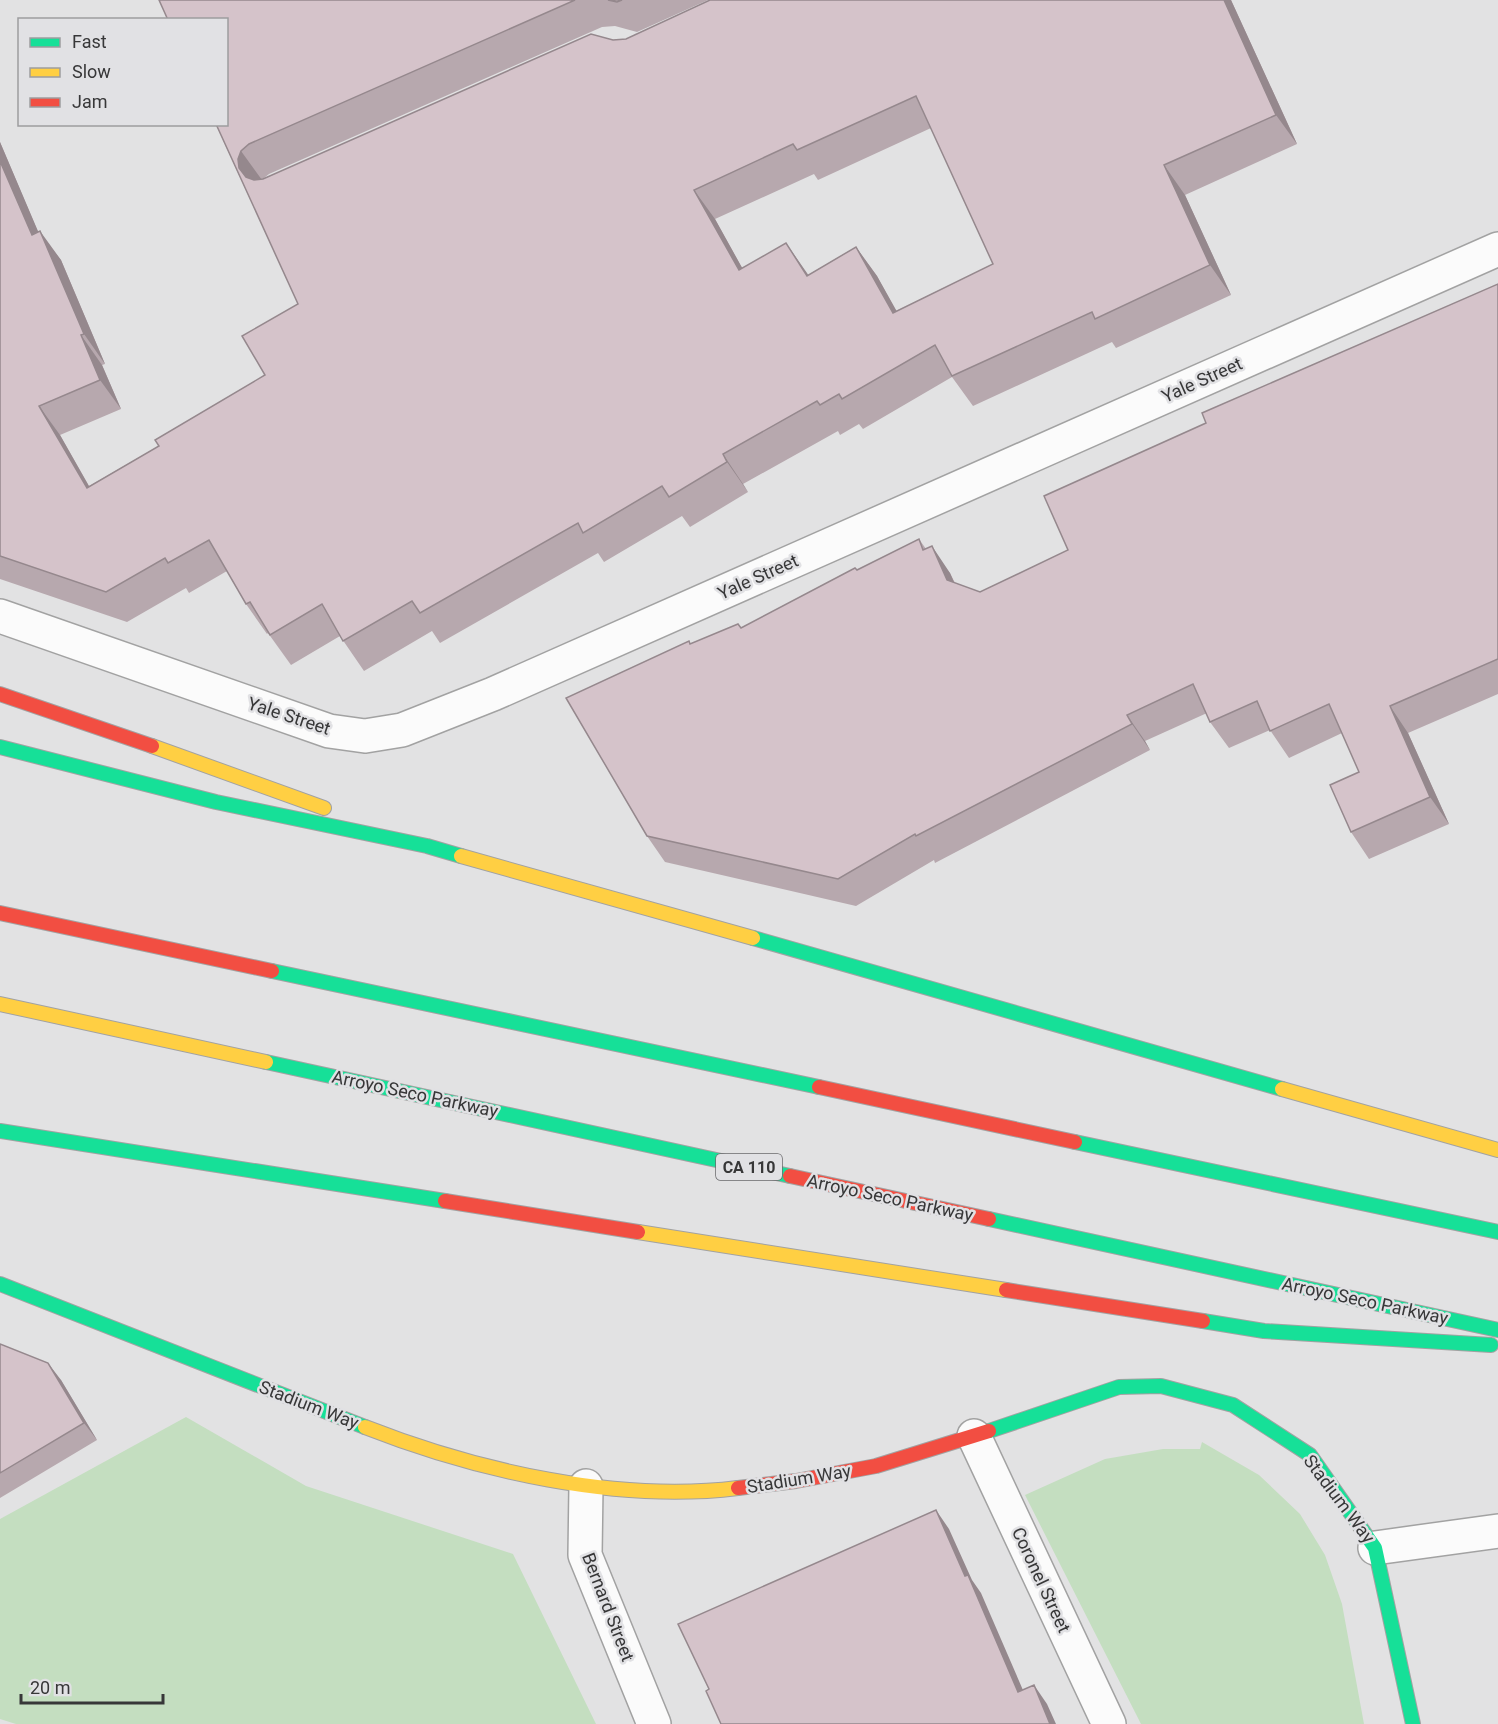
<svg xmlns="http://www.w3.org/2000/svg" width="1498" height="1724" viewBox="0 0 1498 1724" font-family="Roboto,sans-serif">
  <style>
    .green { fill: #c4dec0 }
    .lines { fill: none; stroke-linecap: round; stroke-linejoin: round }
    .street-casing { stroke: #a2a2a2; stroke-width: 36 }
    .fast-casing { stroke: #a2a2a2; stroke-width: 16 }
    .slow-casing { stroke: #a2a2a2; stroke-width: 16 }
    .jam-casing { stroke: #a2a2a2; stroke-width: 16 }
    .street { stroke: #fbfbfb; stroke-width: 33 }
    .fast { stroke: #16e098; stroke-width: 14 }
    .slow { stroke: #ffcf43; stroke-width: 14 }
    .jam { stroke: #f24e42; stroke-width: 14 }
    .wall { fill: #b7a8ae; fill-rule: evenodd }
    .shaded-wall { fill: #95888d }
    .building { fill: #d5c3ca; stroke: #95888d; stroke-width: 1.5; fill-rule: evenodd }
    .labels { text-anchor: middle; stroke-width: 5; stroke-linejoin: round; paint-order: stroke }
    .shield { fill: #e1e1e4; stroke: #6a6a6c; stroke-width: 1.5 }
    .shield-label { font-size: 16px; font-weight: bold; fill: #373738 }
    .street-label { font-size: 18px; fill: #373738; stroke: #e1e1e4 }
  </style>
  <rect width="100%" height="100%" fill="#e2e2e3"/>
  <path class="green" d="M 186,1417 L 306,1486 L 513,1554 L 596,1724 L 16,1724 L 0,1719 L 0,1519 Z
    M 1202,1442 L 1259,1475 L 1300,1514 L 1325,1555 L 1342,1604 L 1364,1724 L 1141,1724 L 1025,1495 L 1105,1459 L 1163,1449 L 1200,1449 Z"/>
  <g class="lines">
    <defs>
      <path id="street" d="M 0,616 L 329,731 L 365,736 L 402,730 L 493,694 L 1498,249
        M 974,1436 L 1109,1724
        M 586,1486 L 585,1555 L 654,1724
        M 1375,1548 L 1498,1531"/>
      <path id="fast" d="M 0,747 L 216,802 L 427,846 L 461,856
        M 753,938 L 1282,1089
        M 272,971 L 819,1087
        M 266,1062 L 790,1176
        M 0,1131 L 445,1201
        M 1075,1142 L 1498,1232
        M 989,1219 L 1498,1330
        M 0,1284 L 365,1427
        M 1203,1321 L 1264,1331 L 1491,1345
        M 989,1431 L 1119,1387 L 1161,1386 L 1233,1405 L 1310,1455 L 1375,1548 L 1413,1724"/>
      <path id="slow" d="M 152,746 L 324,808
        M 461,856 L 753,938
        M 0,1004 L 266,1062
        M 1282,1089 L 1498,1150
        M 638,1232 L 1006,1290
        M 365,1427 C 477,1471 618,1503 738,1488"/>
      <path id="jam" d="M 0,694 L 152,746
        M 0,913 L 272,971
        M 819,1087 L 1075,1142
        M 790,1176 L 989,1219
        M 445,1201 L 638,1232
        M 1006,1290 L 1203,1321
        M 738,1488 L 796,1481 L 876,1466 L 989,1431"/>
    </defs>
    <use href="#street" class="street-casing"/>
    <use href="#fast" class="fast-casing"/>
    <use href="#slow" class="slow-casing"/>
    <use href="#jam" class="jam-casing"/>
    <use href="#street" class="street"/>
    <use href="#fast" class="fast"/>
    <use href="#slow" class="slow"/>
    <use href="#jam" class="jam"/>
  </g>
  <path class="wall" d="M 159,0 L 708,0 L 637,32 L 615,26 L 602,27 L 269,174 L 264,178 L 613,40 L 626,39 L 710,0 L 1231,0 L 1297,144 L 1185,195 L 1231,295 L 1116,348 L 1112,342 L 973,406 L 952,377 L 863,429 L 859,424 L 840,435 L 838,431 L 743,484 L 748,492 L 690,527 L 682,516 L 604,562 L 598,553 L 440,643 L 432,631 L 364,671 L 340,636 L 291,665 L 268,633 L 267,634 L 246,604 L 227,571 L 189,593 L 186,588 L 127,622 L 0,579 L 0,142 L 38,232 L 61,260 L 105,364 L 102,365 L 121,409 L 60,435 L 89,486 L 159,446 L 265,375 L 298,304 ZM 931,128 L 993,264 L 896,311 L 877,276 L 856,247 L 808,275 L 742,268 L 715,219 L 814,174 L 818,180 Z
    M 1498,284 L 1498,694 L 1408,733 L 1449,824 L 1369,859 L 1351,832 L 1359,772 L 1342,733 L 1289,758 L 1270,730 L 1229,748 L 1210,722 L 1207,713 L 1145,741 L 1150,750 L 935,863 L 934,860 L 856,906 L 665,862 L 647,836 L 691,644 L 738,624 L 741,628 L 919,539 L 926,549 L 950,573 L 955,583 L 980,592 L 1068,550 L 1206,423 Z
    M 0,1344 L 61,1380 L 97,1440 L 0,1498 Z"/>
  <path class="shaded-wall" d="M 1224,0 L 1231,0 L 1297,144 L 1276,115 Z
    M 0,142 L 52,264 L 32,235 L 0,161 Z
    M 241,151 L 262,180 L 260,198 L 239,168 L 238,159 Z
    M 1164,165 L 1185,195 L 1231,295 L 1210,265 Z
    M 694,190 L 715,219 L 760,300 L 739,270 Z
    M 40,231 L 61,260 L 105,364 L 84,334 Z
    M 786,243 L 807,273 L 827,306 L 807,276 Z
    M 856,247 L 877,276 L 914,342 L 893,313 Z
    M 81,335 L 102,365 L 121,409 L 100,380 Z
    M 39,406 L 60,435 L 107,518 L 87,488 Z
    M 723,454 L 743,484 L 748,492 L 727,462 Z
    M 932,546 L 950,573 L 965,607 L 947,580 Z
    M 1390,706 L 1408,733 L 1449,824 L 1430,797 Z
    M 1127,715 L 1145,741 L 1150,750 L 1132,724 Z
    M 48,1363 L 61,1380 L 97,1440 L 84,1423 Z
    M 936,1510 L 949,1529 L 972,1580 L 981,1593 L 1032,1711 L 1018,1692 L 965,1576 Z
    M 1034,1685 L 1047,1704 L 1056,1724 L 1050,1724 Z"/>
  <path class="building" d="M 159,0 L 575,0 L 249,144 L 241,151 L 238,159 L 239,168 L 246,177 L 254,180 L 263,179 L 591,34 L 613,40 L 626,39 L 710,0 L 1224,0 L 1276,115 L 1164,165 L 1210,265 L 1095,319 L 1092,312 L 952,376 L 935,345 L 842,399 L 839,394 L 820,405 L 817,401 L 723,454 L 727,462 L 669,497 L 662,486 L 583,533 L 578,523 L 420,613 L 412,601 L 343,641 L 322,604 L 270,635 L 250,602 L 246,604 L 209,540 L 168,563 L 165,558 L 106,592 L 0,556 L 0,161 L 32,235 L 40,231 L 84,334 L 81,335 L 100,380 L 39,406 L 87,488 L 159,446 L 155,440 L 265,375 L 242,336 L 298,304 L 216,124 L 226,124 L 226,20 L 168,20 ZM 916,96 L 993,264 L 893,313 L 856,247 L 807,276 L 786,243 L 739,270 L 694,190 L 793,144 L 797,150 Z
    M 608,0 L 622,0 L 617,2 Z
    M 1498,284 L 1498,659 L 1390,706 L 1430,797 L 1351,832 L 1330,785 L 1359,772 L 1329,704 L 1270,731 L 1257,701 L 1210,722 L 1193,684 L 1127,715 L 1132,724 L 916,836 L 915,834 L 838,879 L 647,836 L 566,698 L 689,641 L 690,644 L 738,624 L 741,628 L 855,568 L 857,570 L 919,539 L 923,550 L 932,546 L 947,580 L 980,592 L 1068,550 L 1044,496 L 1206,423 L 1202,413 Z
    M 0,1344 L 48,1363 L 84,1423 L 0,1473 Z
    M 936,1510 L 965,1576 L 968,1575 L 1018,1692 L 1034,1685 L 1050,1724 L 721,1724 L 706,1691 L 709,1689 L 678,1624 Z"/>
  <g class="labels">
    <rect class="shield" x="716" y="1154" width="66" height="26" rx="4.5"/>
    <g class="shield-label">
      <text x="749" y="1173">CA 110</text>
    </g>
    <g class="street-label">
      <text transform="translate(1202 380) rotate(-24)" y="6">Yale Street</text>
      <text transform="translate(758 577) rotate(-24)" y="6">Yale Street</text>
      <text transform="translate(289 716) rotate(18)" y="6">Yale Street</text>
      <text transform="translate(415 1094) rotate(12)" y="6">Arroyo Seco Parkway</text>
      <text transform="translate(890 1198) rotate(12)" y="6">Arroyo Seco Parkway</text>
      <text transform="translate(1365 1301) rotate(12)" y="6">Arroyo Seco Parkway</text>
      <text transform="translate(309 1405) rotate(21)" y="6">Stadium Way</text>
      <text transform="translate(799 1479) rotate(-9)" y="6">Stadium Way</text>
      <text transform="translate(1339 1499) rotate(53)" y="6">Stadium Way</text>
      <text transform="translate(1041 1580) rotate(65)" y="6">Coronel Street</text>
      <text transform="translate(608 1607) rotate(69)" y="6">Bernard Street</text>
    </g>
  </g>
  <rect x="18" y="18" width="210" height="108" fill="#e1e1e4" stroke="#9d9d9f" stroke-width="1.5"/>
  <rect x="30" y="38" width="30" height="9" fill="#16e098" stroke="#9d9d9f" stroke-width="1.5"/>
  <text x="72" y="48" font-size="18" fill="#373738">Fast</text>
  <rect x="30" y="68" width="30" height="9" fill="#ffcf43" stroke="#9d9d9f" stroke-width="1.5"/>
  <text x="72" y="78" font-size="18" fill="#373738">Slow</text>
  <rect x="30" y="98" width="30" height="9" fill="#f24e42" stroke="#9d9d9f" stroke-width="1.5"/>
  <text x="72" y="108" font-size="18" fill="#373738">Jam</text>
  <path d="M21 1694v9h142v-9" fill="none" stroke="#373738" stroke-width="3"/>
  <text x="30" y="1694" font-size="18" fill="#373738" stroke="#e1e1e4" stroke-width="4.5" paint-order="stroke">20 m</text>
</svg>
